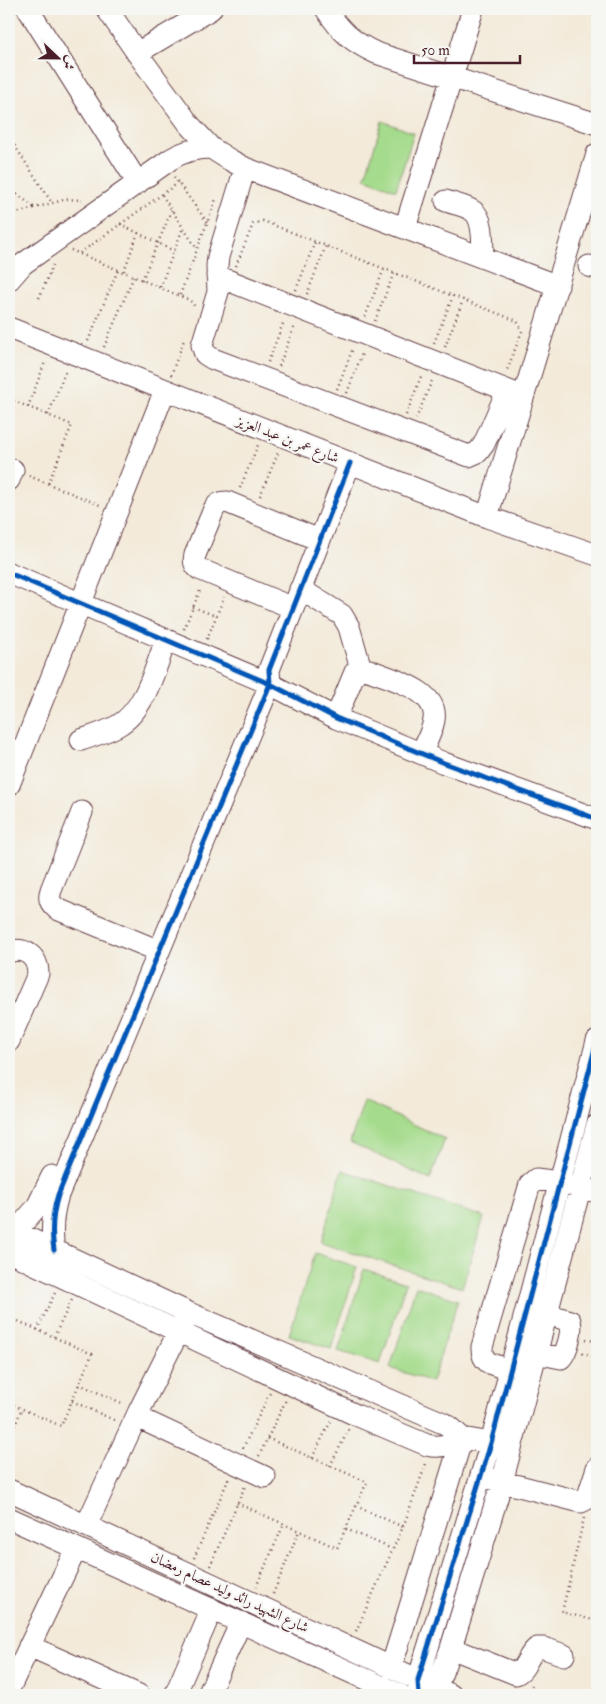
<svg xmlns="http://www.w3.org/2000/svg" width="606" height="1704" viewBox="0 0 606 1704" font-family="'IM FELL Double Pica',Amiri,serif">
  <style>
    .green { fill: #a5db8c; stroke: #787d5c }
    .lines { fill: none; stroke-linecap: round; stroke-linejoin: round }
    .minor-casing { stroke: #633d45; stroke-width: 23 }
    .path { stroke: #633d45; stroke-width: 2.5; stroke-dasharray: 1 4; stroke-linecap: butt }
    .minor { stroke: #fff; stroke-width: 21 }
    .cycleway-casing { stroke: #f6f6f2; stroke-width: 8 }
    .cycleway { stroke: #0057b8; stroke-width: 5 }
    .labels { text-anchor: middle; stroke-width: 4.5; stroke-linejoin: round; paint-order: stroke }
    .street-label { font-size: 15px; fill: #4a1f2b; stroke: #f6f6f2 }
  </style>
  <rect width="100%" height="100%" fill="#f6f6f2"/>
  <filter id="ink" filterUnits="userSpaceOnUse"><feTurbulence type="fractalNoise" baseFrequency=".02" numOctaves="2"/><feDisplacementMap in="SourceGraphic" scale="10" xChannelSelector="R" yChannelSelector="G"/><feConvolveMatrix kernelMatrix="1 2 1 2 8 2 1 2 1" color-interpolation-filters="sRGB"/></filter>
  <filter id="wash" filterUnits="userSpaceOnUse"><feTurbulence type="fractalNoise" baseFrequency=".0096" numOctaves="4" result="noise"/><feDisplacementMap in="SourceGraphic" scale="20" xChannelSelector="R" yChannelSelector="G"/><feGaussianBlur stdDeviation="1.12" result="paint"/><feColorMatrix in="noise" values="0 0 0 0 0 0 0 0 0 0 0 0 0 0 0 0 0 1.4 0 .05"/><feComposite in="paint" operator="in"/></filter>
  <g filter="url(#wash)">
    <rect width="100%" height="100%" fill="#f3ead9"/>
    <path class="green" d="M 382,121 L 414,133 L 396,190 L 365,178 Z
      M 364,1101 L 445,1139 L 430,1180 L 350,1142 Z
      M 342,1170 L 484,1217 L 462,1288 L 321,1242 Z
      M 315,1253 L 357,1267 L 331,1349 L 289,1335 Z
      M 364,1269 L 406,1283 L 380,1364 L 338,1351 Z
      M 416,1286 L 458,1300 L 432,1382 L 390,1368 Z"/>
  </g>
  <g filter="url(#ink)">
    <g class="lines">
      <defs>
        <path id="minor" d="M 28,9 L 138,183
          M 107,9 L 137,53 L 189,124 L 211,148 L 230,160 L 245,168 L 558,286
          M 326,9 C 340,31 352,42 376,53 L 597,124
          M 137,53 L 211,9
          M 245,168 L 218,257 L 217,266 L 218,292 L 202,345 L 205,354 L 213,359 L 469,456 L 478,452 L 484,444 L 507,391
          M 446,201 C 454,204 466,206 473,211 C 485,220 482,244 483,257
          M 405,228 L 473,9
          M 589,266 L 597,268
          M 217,276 L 519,395
          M 9,280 L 23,264 L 171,159 C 184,151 196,148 211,148
          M 9,328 L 487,517 L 597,555
          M 9,480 L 13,470
          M 487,517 L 597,154
          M 9,573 L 270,684 L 336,718 L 444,763 L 597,819
          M 300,589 L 342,615 L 349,627 L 361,669
          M 293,608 L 199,569 C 194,565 193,562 195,555 L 214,509 C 218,503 221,502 227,502 L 319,540
          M 336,718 L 355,672 L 361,669 L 369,670 C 391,679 439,690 434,720 C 432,732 426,743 421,753
          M 81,740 C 93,736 106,732 117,726 C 145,711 155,668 166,640
          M 9,785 L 165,390
          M 82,812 L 51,890 C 48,899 50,903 57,909 L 159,951
          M 9,952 C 25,946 38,957 38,974 L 9,1041
          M 9,1229 L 189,1313 L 443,1423 L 450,1427 L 462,1438 L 491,1443
          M 15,1232 L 37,1207 L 52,1176
          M 54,1250 C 51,1231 52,1214 58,1195 L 270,684 L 269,670 L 350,463
          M 9,1252 L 356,1415 L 427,1445 C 439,1448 451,1445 462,1438
          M 536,1353 L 561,1358 C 567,1352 573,1330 570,1321 L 547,1314
          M 510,1369 C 495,1365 481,1365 482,1347 L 530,1184 L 536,1179 L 560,1182 L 597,1192
          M 137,1417 L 265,1477
          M 488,1478 L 581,1502 L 587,1499 L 597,1468
          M 9,1490 L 451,1695
          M 9,1518 L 401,1695
          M 86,1526 L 139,1411 L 184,1321
          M 29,1646 L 139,1695
          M 451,1648 L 516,1674 C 527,1669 527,1655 537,1648 L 544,1648 L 564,1655
          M 391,1668 L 462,1438
          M 9,1689 L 76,1549
          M 175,1695 L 212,1609
          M 208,1695 L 241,1622
          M 419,1695 L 418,1680 L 491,1443 L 597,1041
          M 429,1695 L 436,1689 L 451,1648 L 502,1482 L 597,1125"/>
      </defs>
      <use href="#minor" class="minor-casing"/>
      <path class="path" d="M 9,137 L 52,203
        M 9,151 L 15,147
        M 174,177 L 207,222
        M 9,188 L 35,208
        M 162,195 L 197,249
        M 9,215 L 67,199 L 82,200
        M 120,224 L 174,251
        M 71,250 L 187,299 L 193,303 L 195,309
        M 80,253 L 178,183
        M 236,266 L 253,224 L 263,221 L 517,321 L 522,331 L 506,373
        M 124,271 L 138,233
        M 142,280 L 172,210
        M 160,287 L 183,228
        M 296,290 L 315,242
        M 307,294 L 326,246
        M 180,295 L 216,199
        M 39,298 L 53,265
        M 365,317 L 384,269
        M 375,321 L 394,273
        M 88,341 L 118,270
        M 434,343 L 453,296
        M 104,347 L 134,276
        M 445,347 L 463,300
        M 268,362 L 284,321
        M 279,366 L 295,325
        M 171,375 L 184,340
        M 337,389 L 353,348
        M 347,393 L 363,351
        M 9,399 L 72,425 L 48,484
        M 28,407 L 45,362
        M 48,415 L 66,370
        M 406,415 L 422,374
        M 416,419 L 433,378
        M 29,476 L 100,505
        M 240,488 L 258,445
        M 260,496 L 278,453
        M 193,607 L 216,616
        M 184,629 L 201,588
        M 207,639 L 224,597
        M 9,1317 L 92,1354 L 61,1426 L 9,1403
        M 37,1330 L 55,1293
        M 54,1337 L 72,1300
        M 586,1339 L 597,1342
        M 582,1353 L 597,1357
        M 79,1384 L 124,1404
        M 72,1401 L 116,1421
        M 9,1440 L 22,1408
        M 243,1448 L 270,1393
        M 259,1456 L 286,1400
        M 312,1458 L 331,1421
        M 330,1466 L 349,1429
        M 237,1503 L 337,1548 L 367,1482 L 267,1438
        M 356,1506 L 403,1527
        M 584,1518 L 562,1612 L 597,1621
        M 346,1529 L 392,1549
        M 194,1558 L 229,1478
        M 210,1566 L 245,1486
        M 256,1587 L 284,1524
        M 273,1594 L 299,1531
        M 356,1631 L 403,1527 L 427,1461
        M 528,1695 L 532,1685"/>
      <use href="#minor" class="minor"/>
      <defs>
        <path id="cycleway" d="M 9,573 L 270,684 L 336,718 L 444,763 L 597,819
          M 54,1250 C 51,1231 52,1214 58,1195 L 270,684 L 269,670 L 350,463
          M 419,1695 L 418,1680 L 491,1443 L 597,1041"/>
      </defs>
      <use href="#cycleway" class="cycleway-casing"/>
      <use href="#cycleway" class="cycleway"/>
    </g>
  </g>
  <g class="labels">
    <g class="street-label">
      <text transform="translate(288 439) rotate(21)" y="5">شارع عمر بن عبد العزيز</text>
      <text transform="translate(230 1592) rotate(25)" y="5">شارع الشهيد رائد وليد عصام رمضان</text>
    </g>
  </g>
  <rect width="606" height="1704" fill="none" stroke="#f6f6f2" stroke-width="30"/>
  <g transform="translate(58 58) rotate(112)" stroke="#f6f6f2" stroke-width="4" paint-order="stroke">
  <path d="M0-4L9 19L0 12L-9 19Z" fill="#4a1f2b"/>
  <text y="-8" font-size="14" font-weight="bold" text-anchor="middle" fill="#4a1f2b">ش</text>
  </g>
  <path d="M414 55v8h106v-8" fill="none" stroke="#4a1f2b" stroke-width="2.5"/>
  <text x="421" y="55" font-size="15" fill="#4a1f2b" stroke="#f6f6f2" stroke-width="4" paint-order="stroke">50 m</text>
</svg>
